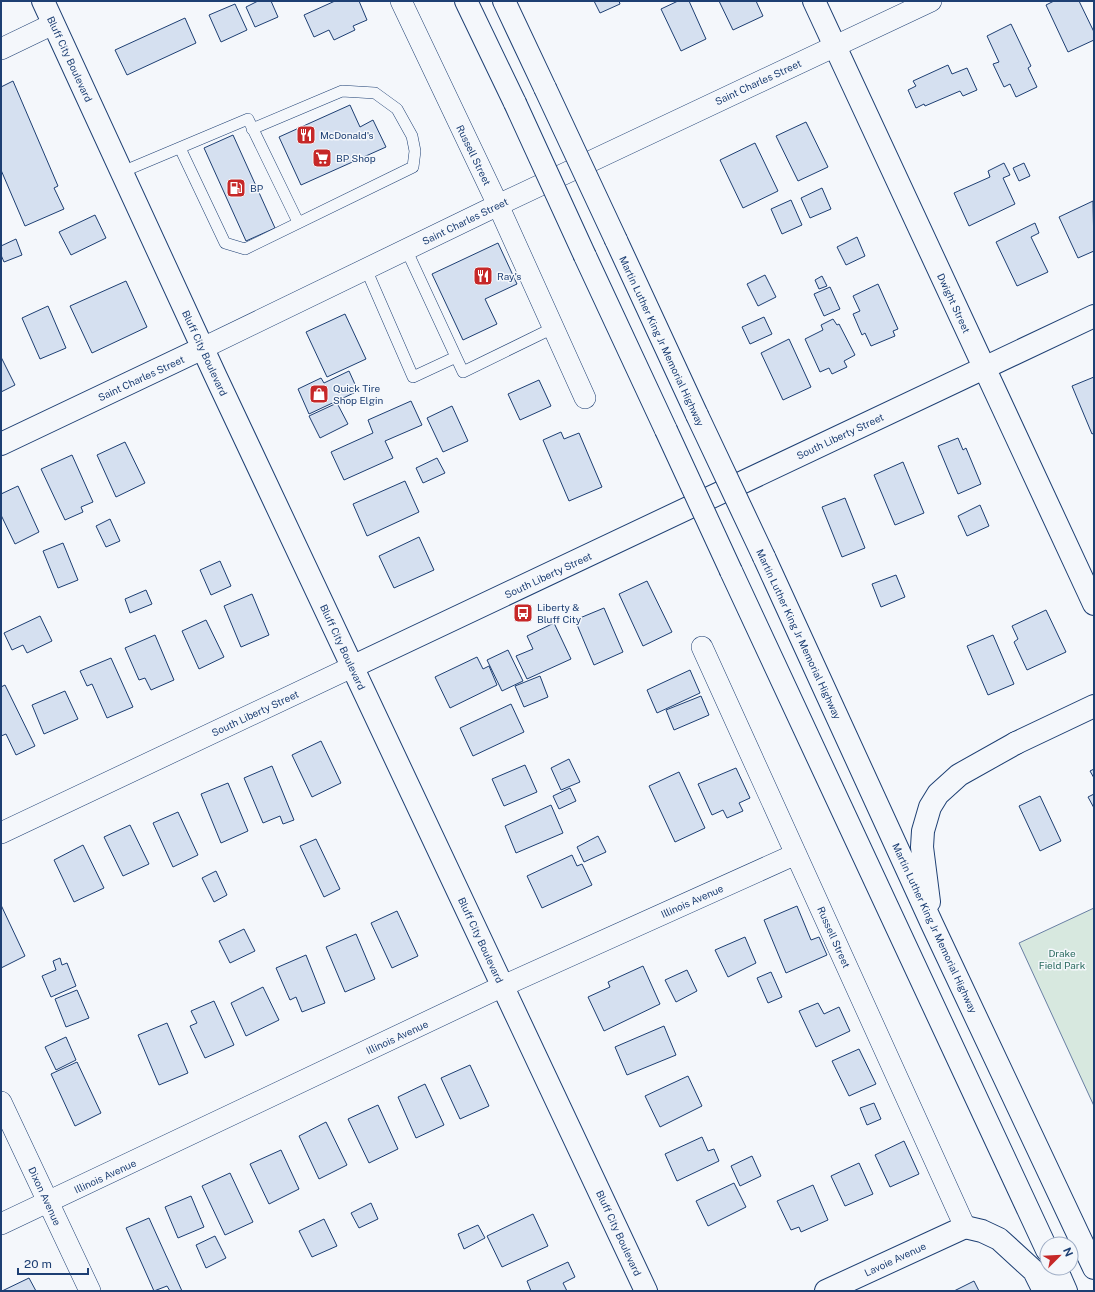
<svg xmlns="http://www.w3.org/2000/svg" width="1095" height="1292" viewBox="0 0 1095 1292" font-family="'Public Sans',sans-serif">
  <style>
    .green { fill: #d7e8df; stroke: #687fa3 }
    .building { fill: #d5e0f0; stroke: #1d3f73 }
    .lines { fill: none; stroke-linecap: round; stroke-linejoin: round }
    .service-casing { stroke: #1d3f73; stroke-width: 12 }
    .minor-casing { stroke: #1d3f73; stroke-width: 22 }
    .secondary-casing { stroke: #1d3f73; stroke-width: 24 }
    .motorway-casing { stroke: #1d3f73; stroke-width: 24 }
    .service { stroke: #f4f7fb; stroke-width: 11 }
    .minor { stroke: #f4f7fb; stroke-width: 21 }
    .secondary { stroke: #f4f7fb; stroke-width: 22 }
    .motorway { stroke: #f4f7fb; stroke-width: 22 }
    .motorway-bridge-casing { stroke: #1d3f73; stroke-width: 24; stroke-linecap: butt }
    .motorway-bridge { stroke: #f4f7fb; stroke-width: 22 }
    .labels { text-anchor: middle; stroke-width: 3; stroke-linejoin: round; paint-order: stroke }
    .street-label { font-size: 10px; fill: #1d3f73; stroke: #f4f7fb }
    .poi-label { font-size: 10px; fill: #1d3f73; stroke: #f4f7fb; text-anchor: start }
    .park-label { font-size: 10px; fill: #2c6c60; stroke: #f4f7fb }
  </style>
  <rect width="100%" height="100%" fill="#f4f7fb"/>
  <path class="green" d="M 1094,908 L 1094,1106 L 1019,943 Z"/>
  <path class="building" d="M 258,1 L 271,1 L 278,17 L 255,27 L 246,7 Z
    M 335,1 L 359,1 L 367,20 L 353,26 L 355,30 L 334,40 L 329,30 L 314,37 L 304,15 Z
    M 594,1 L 619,1 L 620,4 L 600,13 Z
    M 678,1 L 689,1 L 706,39 L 681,51 L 661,9 Z
    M 719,1 L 756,1 L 763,16 L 733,30 Z
    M 1054,1 L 1079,1 L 1094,32 L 1094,40 L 1068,52 L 1046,5 Z
    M 235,4 L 247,30 L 221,42 L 209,15 Z
    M 185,18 L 196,43 L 127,75 L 115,50 Z
    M 1011,24 L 1031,66 L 1028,68 L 1037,87 L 1016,97 L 1010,84 L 1004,87 L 993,64 L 999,62 L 987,36 Z
    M 948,65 L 952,74 L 967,68 L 977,90 L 963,96 L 960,91 L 925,106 L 924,104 L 916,108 L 908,90 L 916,86 L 913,81 Z
    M 13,81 L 58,186 L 54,188 L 64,209 L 25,226 L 1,170 L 1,87 Z
    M 350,105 L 360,127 L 373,120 L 386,147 L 301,185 L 279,137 Z
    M 806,122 L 828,167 L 798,181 L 776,136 Z
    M 233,135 L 275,228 L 246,241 L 204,148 Z
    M 755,143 L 778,191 L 743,208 L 720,160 Z
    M 1004,163 L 1010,175 L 1003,178 L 1015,204 L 969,226 L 954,193 L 990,177 L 988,171 Z
    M 1024,163 L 1030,176 L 1019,181 L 1013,168 Z
    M 822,188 L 831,209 L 810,218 L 801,198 Z
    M 791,200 L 802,225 L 782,234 L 771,209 Z
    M 1093,201 L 1094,251 L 1078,258 L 1059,217 Z
    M 95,215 L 106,238 L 71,255 L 59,232 Z
    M 1035,223 L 1039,233 L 1031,237 L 1048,272 L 1017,286 L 996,242 Z
    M 857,237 L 865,256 L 846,265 L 837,247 Z
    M 16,239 L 22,255 L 4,262 L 1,255 L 1,246 Z
    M 498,243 L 517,284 L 485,299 L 497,324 L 463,340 L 432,274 Z
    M 765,275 L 776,297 L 758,306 L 747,284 Z
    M 822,276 L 827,286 L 819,289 L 815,280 Z
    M 126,281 L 147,327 L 92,353 L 70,306 Z
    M 878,284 L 898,329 L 893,331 L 895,336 L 871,346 L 865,333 L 862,335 L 853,314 L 860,311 L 853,296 Z
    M 830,287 L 840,309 L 824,316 L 814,294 Z
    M 48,306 L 66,348 L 40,359 L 22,318 Z
    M 345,314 L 366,359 L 327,377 L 306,332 Z
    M 764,317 L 772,334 L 750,344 L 742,327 Z
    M 833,319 L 837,325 L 839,324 L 855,355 L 844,361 L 847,367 L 832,374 L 829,368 L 820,372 L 805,339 L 823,330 L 821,325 Z
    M 789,339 L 811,387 L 783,400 L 761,353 Z
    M 1,357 L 15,385 L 1,392 Z
    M 349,371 L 358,391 L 309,414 L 298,389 L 321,378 L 324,383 Z
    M 1094,377 L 1094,433 L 1092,434 L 1072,386 Z
    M 539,380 L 551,406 L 520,420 L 508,394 Z
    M 411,401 L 422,425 L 385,441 L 393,458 L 344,480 L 331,452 L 373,433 L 368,420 Z
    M 337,403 L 348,424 L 320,438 L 309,416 Z
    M 452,406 L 468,441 L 443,452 L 427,418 Z
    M 561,432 L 564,439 L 579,433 L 602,487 L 569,501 L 543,440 Z
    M 958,438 L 963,450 L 966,448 L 981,484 L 958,494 L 938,446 Z
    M 125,442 L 145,483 L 116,497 L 97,455 Z
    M 72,455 L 93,502 L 81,507 L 83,512 L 65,520 L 41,469 Z
    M 437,458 L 445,473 L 423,483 L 416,468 Z
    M 903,462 L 924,513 L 895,525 L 874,475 Z
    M 405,481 L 419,512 L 367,536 L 353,504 Z
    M 18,486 L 39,532 L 15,544 L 1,515 L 1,494 Z
    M 845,498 L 865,548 L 842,557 L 822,507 Z
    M 980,505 L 989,526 L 967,536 L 958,516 Z
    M 110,519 L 120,541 L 106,547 L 96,526 Z
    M 419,537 L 434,570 L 394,588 L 379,556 Z
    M 63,543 L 78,580 L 58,588 L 43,551 Z
    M 220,561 L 231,586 L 211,595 L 200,570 Z
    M 896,575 L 905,597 L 881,607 L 872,584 Z
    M 647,581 L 672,632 L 643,646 L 619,594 Z
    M 146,590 L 152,604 L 130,613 L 125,599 Z
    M 252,594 L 269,635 L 241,647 L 224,606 Z
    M 604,608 L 623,652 L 594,665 L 575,620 Z
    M 1046,610 L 1066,652 L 1027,670 L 1014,642 L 1018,639 L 1012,626 Z
    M 40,616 L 52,641 L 27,653 L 23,645 L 12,650 L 4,633 Z
    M 206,620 L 224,657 L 199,669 L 182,631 Z
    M 554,623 L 571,659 L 527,679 L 516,656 L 533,649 L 527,636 Z
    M 155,635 L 174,680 L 151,690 L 145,678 L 139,680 L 125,648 Z
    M 993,635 L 1014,684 L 988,695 L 967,646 Z
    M 508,650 L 523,681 L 502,691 L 487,660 Z
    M 477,657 L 483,669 L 489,666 L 497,685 L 450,708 L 435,677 Z
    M 111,658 L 133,707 L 107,718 L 92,684 L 87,686 L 80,671 Z
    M 690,670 L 700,693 L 657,713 L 647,690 Z
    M 540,676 L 548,697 L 524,707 L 515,686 Z
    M 5,685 L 35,746 L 16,755 L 6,734 L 1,736 L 1,687 Z
    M 65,691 L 78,719 L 44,734 L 32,705 Z
    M 701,696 L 709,715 L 674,730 L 666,710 Z
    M 511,704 L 524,732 L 473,756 L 460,728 Z
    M 321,741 L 341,783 L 312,797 L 292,755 Z
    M 569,759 L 580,782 L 561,790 L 551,768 Z
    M 525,765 L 537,792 L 504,806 L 492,779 Z
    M 272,766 L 294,820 L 283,824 L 280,816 L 263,823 L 244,778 Z
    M 736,768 L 750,798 L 739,803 L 743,811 L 727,818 L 723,810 L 712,815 L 698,784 Z
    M 1094,769 L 1094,778 L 1090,771 Z
    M 679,772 L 705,828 L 675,842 L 649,786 Z
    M 228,783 L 248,831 L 221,843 L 201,794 Z
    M 570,788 L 576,801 L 559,809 L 553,796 Z
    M 1094,794 L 1094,808 L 1088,797 Z
    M 1040,796 L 1061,841 L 1040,851 L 1019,806 Z
    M 551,805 L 563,833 L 516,853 L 505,826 Z
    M 178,812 L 198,855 L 173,867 L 153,823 Z
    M 130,825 L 149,864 L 123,876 L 104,837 Z
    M 598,836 L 606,852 L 584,862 L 577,847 Z
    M 316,839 L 340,889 L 324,897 L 300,846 Z
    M 83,845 L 104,888 L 74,902 L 54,860 Z
    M 572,855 L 577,866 L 582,864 L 592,885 L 542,908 L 527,876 Z
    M 216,871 L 227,895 L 214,902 L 202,878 Z
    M 1,905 L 25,956 L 1,968 Z
    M 797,906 L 811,940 L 819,937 L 827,955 L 786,973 L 764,920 Z
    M 397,911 L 418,956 L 392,968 L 371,923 Z
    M 244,929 L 255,951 L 230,963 L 219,941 Z
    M 356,934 L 375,979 L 345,992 L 326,947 Z
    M 745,937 L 756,963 L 728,977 L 715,950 Z
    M 306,955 L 325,1003 L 302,1012 L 296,997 L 290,1000 L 276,968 Z
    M 60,958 L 62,965 L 67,963 L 76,986 L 51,997 L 42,976 L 56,970 L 53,961 Z
    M 643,966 L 660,1004 L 604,1031 L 588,997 L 610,987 L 608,982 Z
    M 687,970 L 697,991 L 676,1002 L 665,980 Z
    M 771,972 L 782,997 L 768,1003 L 757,978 Z
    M 263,987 L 279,1020 L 246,1036 L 231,1003 Z
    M 77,990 L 89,1018 L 66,1027 L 55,999 Z
    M 214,1001 L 234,1045 L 205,1058 L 190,1026 L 197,1023 L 191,1011 Z
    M 818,1003 L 824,1014 L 839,1007 L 850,1031 L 816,1047 L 799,1011 Z
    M 167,1023 L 188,1073 L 159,1085 L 138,1035 Z
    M 664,1026 L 676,1055 L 627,1075 L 615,1047 Z
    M 66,1037 L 76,1060 L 56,1070 L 45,1047 Z
    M 859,1049 L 876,1084 L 849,1096 L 832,1061 Z
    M 77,1062 L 101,1113 L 75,1126 L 51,1074 Z
    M 470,1065 L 489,1106 L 460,1119 L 441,1078 Z
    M 688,1076 L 702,1106 L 660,1127 L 645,1096 Z
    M 425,1084 L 444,1125 L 416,1138 L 398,1097 Z
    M 874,1103 L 881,1119 L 867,1125 L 860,1108 Z
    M 378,1105 L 398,1149 L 369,1163 L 348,1119 Z
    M 326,1122 L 347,1165 L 319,1179 L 299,1136 Z
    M 702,1137 L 708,1151 L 714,1149 L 719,1161 L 677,1181 L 665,1154 Z
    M 904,1141 L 919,1174 L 890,1187 L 875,1155 Z
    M 281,1150 L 299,1189 L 269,1204 L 250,1164 Z
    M 752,1156 L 761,1176 L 740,1186 L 731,1166 Z
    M 859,1163 L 873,1194 L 845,1206 L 831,1176 Z
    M 230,1173 L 253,1222 L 225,1235 L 202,1186 Z
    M 734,1183 L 746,1207 L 708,1226 L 696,1201 Z
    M 813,1185 L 828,1220 L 801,1232 L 799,1227 L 791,1230 L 777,1201 Z
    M 191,1196 L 204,1227 L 178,1238 L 165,1207 Z
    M 371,1203 L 378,1219 L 359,1228 L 351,1213 Z
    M 533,1214 L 548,1246 L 502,1267 L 487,1236 Z
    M 149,1218 L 182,1291 L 170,1291 L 167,1286 L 154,1291 L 126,1228 Z
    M 324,1219 L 337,1246 L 312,1257 L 299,1231 Z
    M 478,1225 L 485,1238 L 464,1249 L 458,1234 Z
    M 215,1236 L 226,1258 L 206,1268 L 196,1245 Z
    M 568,1262 L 575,1277 L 563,1283 L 567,1291 L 531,1291 L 527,1281 Z
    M 29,1278 L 36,1291 L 2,1291 Z
    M 974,1281 L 979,1291 L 954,1291 Z"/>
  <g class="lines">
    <defs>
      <path id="service" d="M 180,148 L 225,243 L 245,249 L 413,167 L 415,151 L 412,136 L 397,109 L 375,93 L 342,91 L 252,129
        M 122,172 L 248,119 L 298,222
        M 406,249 L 463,372 L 553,328
        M 366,269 L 413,377 L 456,357"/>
      <path id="minor" d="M 401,1 L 498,205 L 585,398
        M 1,49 L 53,24
        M 203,348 L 498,205 L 931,1
        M 702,647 L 965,1227
        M 1,833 L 352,667
        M 1,1102 L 90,1291
        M 1,1224 L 503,986 L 796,854"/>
      <path id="secondary" d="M 43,1 L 216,377 L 646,1291
        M 814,1 L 1094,604
        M 1,444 L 203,348
        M 352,667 L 1094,316
        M 1016,743 L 1094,706
        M 826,1291 L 965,1227"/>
      <path id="motorway" d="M 466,1 L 515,103
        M 504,1 L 545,88
        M 616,240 L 697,415
        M 585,256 L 666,430
        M 764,557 L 932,924 L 1094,1268
        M 731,571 L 1047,1250
        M 929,902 L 922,847 L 923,831 L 930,807 L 938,794 L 959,775 L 1016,743
        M 965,1227 L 982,1231 L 999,1239 L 1034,1271 L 1044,1291
        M 1056,1268 L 1066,1291"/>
    </defs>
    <use href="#service" class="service-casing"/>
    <use href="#minor" class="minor-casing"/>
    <use href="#secondary" class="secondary-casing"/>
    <use href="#motorway" class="motorway-casing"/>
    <use href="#service" class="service"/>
    <use href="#minor" class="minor"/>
    <use href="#secondary" class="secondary"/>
    <use href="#motorway" class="motorway"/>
    <defs>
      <path id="motorway-bridge" d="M 545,88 L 616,240
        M 515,103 L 585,256
        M 697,415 L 764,557
        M 666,430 L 731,571"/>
    </defs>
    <use href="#motorway-bridge" class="motorway-bridge-casing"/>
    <use href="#motorway-bridge" class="motorway-bridge"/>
  </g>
  <defs>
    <symbol id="restaurant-square" viewBox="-11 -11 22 22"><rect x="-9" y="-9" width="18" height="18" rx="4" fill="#c62828" stroke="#f4f7fb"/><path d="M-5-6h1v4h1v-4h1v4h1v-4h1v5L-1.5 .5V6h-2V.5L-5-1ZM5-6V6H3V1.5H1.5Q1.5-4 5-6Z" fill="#fff"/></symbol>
    <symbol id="supermarket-square" viewBox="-11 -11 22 22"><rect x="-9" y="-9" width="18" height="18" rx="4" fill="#c62828" stroke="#f4f7fb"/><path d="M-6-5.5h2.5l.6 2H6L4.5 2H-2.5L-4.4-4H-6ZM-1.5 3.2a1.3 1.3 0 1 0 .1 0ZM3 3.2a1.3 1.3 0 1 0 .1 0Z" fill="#fff"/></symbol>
    <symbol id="fuel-square" viewBox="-11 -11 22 22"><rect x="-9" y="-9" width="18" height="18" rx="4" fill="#c62828" stroke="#f4f7fb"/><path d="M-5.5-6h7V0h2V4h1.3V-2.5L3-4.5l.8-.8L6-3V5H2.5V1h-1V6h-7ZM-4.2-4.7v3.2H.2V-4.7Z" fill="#fff"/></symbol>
    <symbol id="shop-square" viewBox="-11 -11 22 22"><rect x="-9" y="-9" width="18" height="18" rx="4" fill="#c62828" stroke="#f4f7fb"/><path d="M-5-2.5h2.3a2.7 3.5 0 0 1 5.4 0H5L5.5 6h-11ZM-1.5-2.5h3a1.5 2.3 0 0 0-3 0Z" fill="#fff"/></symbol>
    <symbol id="bus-square" viewBox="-11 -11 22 22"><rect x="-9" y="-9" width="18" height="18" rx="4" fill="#c62828" stroke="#f4f7fb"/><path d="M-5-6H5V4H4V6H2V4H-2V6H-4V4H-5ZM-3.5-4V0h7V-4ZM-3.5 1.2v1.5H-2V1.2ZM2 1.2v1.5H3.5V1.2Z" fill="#fff"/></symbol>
  </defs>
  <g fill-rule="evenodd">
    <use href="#restaurant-square" x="295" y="124" width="22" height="22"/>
    <use href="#supermarket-square" x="311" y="147" width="22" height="22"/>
    <use href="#fuel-square" x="225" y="177" width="22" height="22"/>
    <use href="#restaurant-square" x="472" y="265" width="22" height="22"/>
    <use href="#shop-square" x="308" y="383" width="22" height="22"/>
    <use href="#bus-square" x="512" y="602" width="22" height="22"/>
  </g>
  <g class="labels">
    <g class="street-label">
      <text transform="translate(70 59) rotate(65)" y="4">Bluff City Boulevard</text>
      <text transform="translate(758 82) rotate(-25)" y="4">Saint Charles Street</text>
      <text transform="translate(474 155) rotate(64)" y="4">Russell Street</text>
      <text transform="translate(465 221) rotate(-26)" y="4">Saint Charles Street</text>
      <text transform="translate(954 303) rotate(65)" y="4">Dwight Street</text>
      <text transform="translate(662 341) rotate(65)" y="4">Martin Luther King Jr Memorial Highway</text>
      <text transform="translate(205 353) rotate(65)" y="4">Bluff City Boulevard</text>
      <text transform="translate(141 378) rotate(-25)" y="4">Saint Charles Street</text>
      <text transform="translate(840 436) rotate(-25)" y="4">South Liberty Street</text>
      <text transform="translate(548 575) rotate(-25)" y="4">South Liberty Street</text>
      <text transform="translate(799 634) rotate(65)" y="4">Martin Luther King Jr Memorial Highway</text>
      <text transform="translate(343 647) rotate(65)" y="4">Bluff City Boulevard</text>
      <text transform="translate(255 713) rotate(-25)" y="4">South Liberty Street</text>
      <text transform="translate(692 901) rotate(-24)" y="4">Illinois Avenue</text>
      <text transform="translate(935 928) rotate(65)" y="4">Martin Luther King Jr Memorial Highway</text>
      <text transform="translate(834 937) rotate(66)" y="4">Russell Street</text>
      <text transform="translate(481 940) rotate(65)" y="4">Bluff City Boulevard</text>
      <text transform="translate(397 1037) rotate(-25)" y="4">Illinois Avenue</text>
      <text transform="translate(105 1176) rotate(-25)" y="4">Illinois Avenue</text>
      <text transform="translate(45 1196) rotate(65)" y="4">Dixon Avenue</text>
      <text transform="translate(619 1233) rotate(65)" y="4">Bluff City Boulevard</text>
      <text transform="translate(895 1259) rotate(-25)" y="4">Lavoie Avenue</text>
    </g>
    <g class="poi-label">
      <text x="320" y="139">McDonald's</text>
      <text x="336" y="162">BP Shop</text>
      <text x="250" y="192">BP</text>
      <text x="497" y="280">Ray's</text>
      <text x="333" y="392">Quick Tire<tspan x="333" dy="12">Shop Elgin</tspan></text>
      <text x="537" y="611">Liberty &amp;<tspan x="537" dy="12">Bluff City</tspan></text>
    </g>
    <g class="park-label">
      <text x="1062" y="957">Drake<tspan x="1062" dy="12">Field Park</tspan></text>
    </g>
  </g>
  <rect width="1095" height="1292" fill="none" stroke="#1d3f73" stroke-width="4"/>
  <g transform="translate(1059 1256) rotate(66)"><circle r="19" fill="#f4f7fb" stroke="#9eadc5"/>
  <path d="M0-3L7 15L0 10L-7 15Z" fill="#c62828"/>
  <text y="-6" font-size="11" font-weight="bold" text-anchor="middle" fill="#1d3f73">N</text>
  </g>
  <path d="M18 1268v6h70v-6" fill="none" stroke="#1d3f73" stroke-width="2"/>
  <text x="24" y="1268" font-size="12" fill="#1d3f73" stroke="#f4f7fb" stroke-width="3" paint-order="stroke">20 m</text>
</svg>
